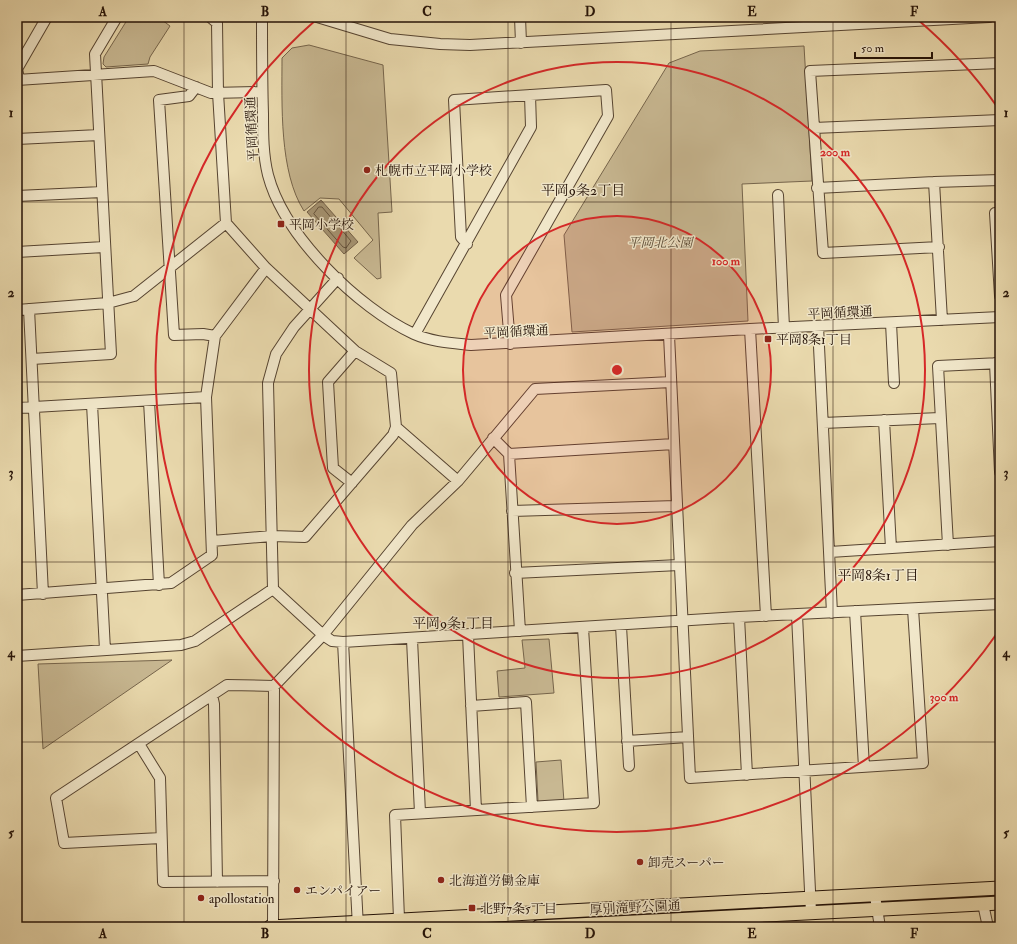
<svg xmlns="http://www.w3.org/2000/svg" width="1017" height="944" viewBox="0 0 1017 944" font-family="'IM FELL Double Pica','Noto Serif JP',serif">
  <style>
    .green { fill: #c8b892; stroke: #76654c }
    .water { fill: #a79675; stroke: #736149 }
    .lines { fill: none; stroke-linecap: round; stroke-linejoin: round }
    .shore { stroke: #66543e; stroke-width: 1 }
    .minor-casing { stroke: #564431; stroke-width: 12 }
    .major-casing { stroke: #241207; stroke-width: 15 }
    .minor { stroke: #f1e7ca; stroke-width: 10 }
    .major { stroke: #eadaae; stroke-width: 13 }
    .grid { fill: none; stroke: #241207; stroke-width: 1; stroke-opacity: 0.55 }
    .ring { fill: none; stroke: #d62828; stroke-width: 2 }
    .poi-dot { fill: #8f2418; stroke: #f1e7ca; stroke-width: 1.5 }
    .labels { text-anchor: middle; stroke-width: 3; stroke-linejoin: round; paint-order: stroke }
    .street-label { font-size: 13px; fill: #241207; stroke: #f1e7ca }
    .poi-label { font-size: 13px; fill: #241207; stroke: #f1e7ca; text-anchor: start }
    .park-label { font-size: 13px; font-style: italic; fill: #5d4c38; stroke: #f1e7ca }
    .neighbourhood-label { font-size: 14px; fill: #241207; stroke: #f1e7ca }
    .centre { fill: #d62828; stroke: #f1e7ca; stroke-width: 2 }
    .ring-label { font-size: 12px; text-anchor: middle; font-weight: bold; fill: #d62828; stroke: #f1e7ca; stroke-width: 3; stroke-linejoin: round; paint-order: stroke }
    .neatline { fill: none; stroke: #241207; stroke-width: 1.5 }
    .grid-label { font-size: 13px; text-anchor: middle; font-weight: bold; fill: #241207 }
  </style>
  <rect width="100%" height="100%" fill="#eadaae"/>
  <filter id="stains"><feTurbulence type="fractalNoise" baseFrequency=".005" numOctaves="4"/><feColorMatrix values="0 0 0 0 .2 0 0 0 0 .09 0 0 0 0 .02 0 0 0 .5 -.17"/></filter>
  <radialGradient id="worn" r=".72"><stop offset=".6" stop-color="#630" stop-opacity="0"/><stop offset="1" stop-color="#630" stop-opacity=".3"/></radialGradient>
  <path class="green" d="M 129,17 L 158,17 L 170,26 L 150,57 L 148,64 L 106,67 L 103,64 L 104,57 Z
    M 309,45 L 383,65 L 392,212 L 378,213 L 381,278 L 377,279 L 354,258 L 373,240 L 339,199 L 320,198 L 304,211 C 279,172 282,104 282,58 L 292,48 Z
    M 804,46 L 812,181 L 742,184 L 748,321 L 572,332 L 564,235 L 669,63 L 700,51 Z
    M 549,639 L 554,693 L 499,697 L 497,671 L 525,668 L 522,640 Z
    M 172,660 L 43,749 L 38,664 Z
    M 561,760 L 564,802 L 540,804 L 538,801 L 536,762 Z"/>
  <path class="water" d="M 321,200 L 358,242 L 344,254 L 307,212 Z"/>
  <g class="lines">
    <path class="shore" d="M 319,207 L 322,207 L 351,241 L 346,248 L 343,247 L 314,214 Z"/>
    <defs>
      <path id="minor" d="M 210,17 L 217,23 L 218,93 L 226,223 L 266,268 L 355,351 L 391,373 L 396,427 L 393,435 L 305,537 L 272,536 L 212,541
        M 262,17 C 262,49 262,82 263,114 C 263,134 263,155 268,175 C 284,236 358,308 414,334 C 432,342 452,343 471,345 L 750,329 L 1000,317
        M 317,17 L 390,39 L 440,44 L 470,45 L 989,17
        M 520,17 L 521,43
        M 19,79 L 17,69 L 47,17
        M 17,80 L 154,71 L 211,93 L 262,92
        M 196,87 L 189,96 L 159,100 L 174,335 L 203,334 L 215,336
        M 814,128 L 1000,120
        M 17,139 L 99,135
        M 817,188 L 934,182
        M 778,195 L 784,328
        M 17,196 L 102,192
        M 995,213 L 1000,296
        M 467,244 L 461,237 L 454,100 L 606,90 L 608,116 L 506,295 L 510,344
        M 939,247 L 823,253 L 810,71 L 1000,63
        M 17,252 L 104,247
        M 29,309 L 43,594
        M 17,310 L 108,303 L 134,296 L 226,223
        M 942,320 L 934,182 L 1000,180
        M 891,323 L 894,383
        M 818,326 L 832,613
        M 750,329 L 766,616
        M 415,334 L 531,127 L 530,95
        M 669,335 L 690,778 L 923,763 L 913,609
        M 32,359 L 111,354 L 95,54 L 117,17
        M 995,363 L 1000,472
        M 149,401 L 159,585
        M 92,404 L 105,650
        M 17,408 L 206,397
        M 884,420 L 891,548
        M 823,423 L 940,418
        M 396,427 L 458,481
        M 493,438 L 509,454 L 520,631
        M 509,454 L 674,444
        M 352,483 L 333,468 L 328,382 L 355,351
        M 512,511 L 676,506
        M 948,545 L 938,366 L 1000,363
        M 830,552 L 1000,541
        M 515,573 L 679,565
        M 273,589 L 323,635 L 332,641 L 343,642 L 739,617 L 1000,604
        M 17,595 L 171,583 L 212,555 L 206,397 L 215,336 L 266,268
        M 855,611 L 864,767
        M 797,615 L 811,912
        M 739,617 L 747,775
        M 621,626 L 629,766
        M 468,635 L 476,810
        M 412,639 L 420,813
        M 343,642 L 358,927
        M 17,656 L 181,645 L 195,641 L 273,589 L 268,383 L 276,354 L 294,327 L 338,278
        M 212,695 L 214,704 L 217,882
        M 471,706 L 526,702 L 532,807
        M 627,741 L 688,737
        M 139,744 L 160,778 L 163,882 L 274,881
        M 161,838 L 64,843 L 56,798 L 227,685 L 274,686
        M 875,896 L 880,927
        M 983,904 L 988,927
        M 399,919 L 395,815 L 594,803 L 583,628
        M 273,927 L 274,686 L 323,635 L 412,525 L 458,481 L 535,389 L 671,382"/>
      <path id="major" d="M 270,927 L 1000,888
        M 538,927 L 1000,903"/>
    </defs>
    <use href="#minor" class="minor-casing"/>
    <use href="#major" class="major-casing"/>
    <use href="#minor" class="minor"/>
    <use href="#major" class="major"/>
  </g>
  <path class="grid" d="M 184,17 L 184,927M 346,17 L 346,927M 508,17 L 508,927M 671,17 L 671,927M 833,17 L 833,927M 17,202 L 1000,202M 17,382 L 1000,382M 17,562 L 1000,562M 17,742 L 1000,742"/>
  <circle cx="617" cy="370" r="154" fill="#d62828" fill-opacity=".12"/>
  <g class="ring">
    <circle cx="617" cy="370" r="154"/>
    <circle cx="617" cy="370" r="308"/>
    <path d="M998 632A462 462 0 1 1 317 19M917 19A462 462 0 0 1 998 108"/>
  </g>
  <g class="poi-dot">
    <circle cx="367" cy="170" r="4"/>
    <rect x="277" y="220" width="8" height="8" rx="2"/>
    <rect x="764" y="335" width="8" height="8" rx="2"/>
    <circle cx="640" cy="862" r="4"/>
    <circle cx="441" cy="880" r="4"/>
    <circle cx="297" cy="890" r="4"/>
    <circle cx="201" cy="898" r="4"/>
    <rect x="468" y="904" width="8" height="8" rx="2"/>
  </g>
  <g class="labels">
    <g class="street-label">
      <text transform="translate(251 129) rotate(-93)" y="5">平岡循環通</text>
      <text transform="translate(840 312) rotate(-3)" y="5">平岡循環通</text>
      <text transform="translate(516 331) rotate(-3)" y="5">平岡循環通</text>
      <text transform="translate(635 907) rotate(-3)" y="5">厚別滝野公園通</text>
    </g>
    <g class="poi-label">
      <text x="375" y="175">札幌市立平岡小学校</text>
      <text x="289" y="229">平岡小学校</text>
      <text x="776" y="344">平岡8条1丁目</text>
      <text x="648" y="867">卸売スーパー</text>
      <text x="449" y="885">北海道労働金庫</text>
      <text x="305" y="895">エンパイアー</text>
      <text x="209" y="903">apollostation</text>
      <text x="480" y="913">北野7条5丁目</text>
    </g>
    <g class="park-label">
      <text x="660" y="247">平岡北公園</text>
    </g>
    <g class="neighbourhood-label">
      <text x="583" y="195">平岡9条2丁目</text>
      <text x="878" y="580">平岡8条1丁目</text>
      <text x="453" y="628">平岡9条1丁目</text>
    </g>
  </g>
  <circle cx="617" cy="370" r="6" class="centre"/>
  <g class="ring-label">
    <text x="835" y="156">200 m</text>
    <text x="726" y="265">100 m</text>
    <text x="944" y="701">300 m</text>
  </g>
  <rect width="1017" height="944" fill="none" stroke="#eadaae" stroke-width="44"/>
  <path d="M855 52v6h77v-6" fill="none" stroke="#241207" stroke-width="2"/>
  <text x="861" y="52" font-size="12" fill="#241207" stroke="#f1e7ca" stroke-width="3" paint-order="stroke">50 m</text>
  <rect x="22" y="22" width="973" height="900" class="neatline"/>
  <g class="grid-label">
    <text x="103" y="16">A</text>
    <text x="265" y="16">B</text>
    <text x="427" y="16">C</text>
    <text x="590" y="16">D</text>
    <text x="752" y="16">E</text>
    <text x="914" y="16">F</text>
    <text x="11" y="117">1</text>
    <text x="1006" y="117">1</text>
    <text x="11" y="297">2</text>
    <text x="1006" y="297">2</text>
    <text x="11" y="477">3</text>
    <text x="1006" y="477">3</text>
    <text x="11" y="657">4</text>
    <text x="1006" y="657">4</text>
    <text x="11" y="837">5</text>
    <text x="1006" y="837">5</text>
    <text x="103" y="938">A</text>
    <text x="265" y="938">B</text>
    <text x="427" y="938">C</text>
    <text x="590" y="938">D</text>
    <text x="752" y="938">E</text>
    <text x="914" y="938">F</text>
  </g>
  <rect width="100%" height="100%" filter="url(#stains)"/>
  <rect width="100%" height="100%" fill="url(#worn)"/>
</svg>
